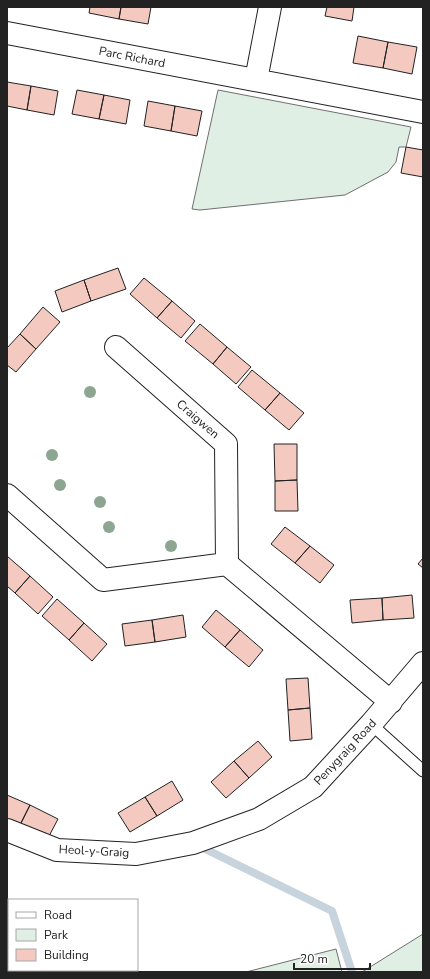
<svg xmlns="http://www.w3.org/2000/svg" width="430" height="979" viewBox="0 0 430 979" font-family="'Nunito Sans',sans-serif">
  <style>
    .green { fill: #e0efe3; stroke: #6f6f6f }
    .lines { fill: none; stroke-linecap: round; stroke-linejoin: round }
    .stream { stroke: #c7d3dd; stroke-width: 8 }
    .building { fill: #f3c9c0; stroke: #222 }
    .service-casing { stroke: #222; stroke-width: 13 }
    .minor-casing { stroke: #222; stroke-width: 24 }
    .service { stroke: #fff; stroke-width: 11 }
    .minor { stroke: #fff; stroke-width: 22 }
    .tree { fill: #8da692 }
    .labels { text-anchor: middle; stroke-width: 3; stroke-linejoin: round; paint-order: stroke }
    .street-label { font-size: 12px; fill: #222; stroke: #fff }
  </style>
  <rect width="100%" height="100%" fill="#fff"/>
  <path class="green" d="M 218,90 L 411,127 L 406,147 L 399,147 L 396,162 L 388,172 L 345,195 L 200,210 L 192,209 Z
    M 423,934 L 423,972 L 362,972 Z
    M 336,949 L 342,972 L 246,972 Z"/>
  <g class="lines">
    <path class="stream" d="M 197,845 L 332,911 L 352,972"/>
  </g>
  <path class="building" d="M 90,7 L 121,7 L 119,19 L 89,13 Z
    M 121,7 L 151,7 L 148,24 L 119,19 Z
    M 327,7 L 354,7 L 352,21 L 325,16 Z
    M 358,36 L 388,42 L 383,68 L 353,63 Z
    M 388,42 L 417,47 L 412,74 L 383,68 Z
    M 7,82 L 31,86 L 27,110 L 7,106 Z
    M 31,86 L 58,91 L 54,115 L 27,110 Z
    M 77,90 L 104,95 L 99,119 L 72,114 Z
    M 104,95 L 130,100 L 126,124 L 99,119 Z
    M 148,101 L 175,106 L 171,131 L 144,126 Z
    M 175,106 L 202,111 L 197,136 L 171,131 Z
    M 406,147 L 423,150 L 423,177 L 401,173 Z
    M 118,268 L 126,289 L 91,301 L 84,280 Z
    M 144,278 L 172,301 L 157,318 L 130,294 Z
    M 84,280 L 91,301 L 62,312 L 55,291 Z
    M 172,301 L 195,321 L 181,338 L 157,318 Z
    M 43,307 L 60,322 L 36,349 L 20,334 Z
    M 200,324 L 227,347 L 213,364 L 185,341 Z
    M 20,334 L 36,349 L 16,372 L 7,365 L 7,348 Z
    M 227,347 L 251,367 L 236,384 L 213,364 Z
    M 252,370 L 280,393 L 265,410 L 238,387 Z
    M 280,393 L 304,413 L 289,430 L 265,410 Z
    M 274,444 L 297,444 L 297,480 L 275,481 Z
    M 297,480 L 298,511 L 275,511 L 275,481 Z
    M 285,527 L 310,546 L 295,563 L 271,544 Z
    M 310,546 L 334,565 L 320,583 L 295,563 Z
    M 7,556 L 30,576 L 15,593 L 7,586 Z
    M 423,558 L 423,568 L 418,564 Z
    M 30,576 L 53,597 L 38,614 L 15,593 Z
    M 412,595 L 414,618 L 383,620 L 382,598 Z
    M 382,598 L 383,620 L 352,623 L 350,600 Z
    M 57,599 L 84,623 L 69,640 L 42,616 Z
    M 216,610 L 240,630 L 225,647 L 202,627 Z
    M 183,615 L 186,637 L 155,642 L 152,620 Z
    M 152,620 L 155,642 L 125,646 L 122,624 Z
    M 84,623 L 107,644 L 92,661 L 69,640 Z
    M 240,630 L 263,650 L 249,667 L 225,647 Z
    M 308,678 L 310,708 L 288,710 L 286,679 Z
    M 310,708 L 312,739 L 290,741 L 288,710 Z
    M 258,741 L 272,757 L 249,778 L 234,761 Z
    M 234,761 L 249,778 L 226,798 L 211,782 Z
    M 172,781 L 183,800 L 157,816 L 145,797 Z
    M 7,795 L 30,805 L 20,825 L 7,819 Z
    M 145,797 L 157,816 L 130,832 L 118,813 Z
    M 30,805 L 58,819 L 48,838 L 20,825 Z"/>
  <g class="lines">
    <defs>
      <path id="service" d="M 371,724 L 423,771"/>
      <path id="minor" d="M 7,33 L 423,112
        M 256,80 L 270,7
        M 116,347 L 226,444 L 227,564
        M 7,495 L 103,580 L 227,564 L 391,702
        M 7,830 L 57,850 L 136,854 L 193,843 L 259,819 L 313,787 L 371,724 L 423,663"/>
    </defs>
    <use href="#service" class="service-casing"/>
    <use href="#minor" class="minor-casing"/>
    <use href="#service" class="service"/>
    <use href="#minor" class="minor"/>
  </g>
  <g class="tree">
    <circle cx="90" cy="392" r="6"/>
    <circle cx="52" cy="455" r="6"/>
    <circle cx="60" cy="485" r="6"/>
    <circle cx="100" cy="502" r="6"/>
    <circle cx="109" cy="527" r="6"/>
    <circle cx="171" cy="546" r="6"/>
  </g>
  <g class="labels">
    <g class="street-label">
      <text transform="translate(132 57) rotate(11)" y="4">Parc Richard</text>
      <text transform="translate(198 419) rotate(41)" y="4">Craigwen</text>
      <text transform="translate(345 752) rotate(-47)" y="4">Penygraig Road</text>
      <text transform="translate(94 851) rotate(3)" y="4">Heol-y-Graig</text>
    </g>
  </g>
  <rect width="430" height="979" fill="none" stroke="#222222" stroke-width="16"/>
  <rect x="8" y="899" width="130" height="72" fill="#ffffff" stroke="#a7a7a7"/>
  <rect x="16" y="912" width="20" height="6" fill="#ffffff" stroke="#a7a7a7"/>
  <text x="44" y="919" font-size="12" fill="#222222">Road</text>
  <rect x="16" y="929" width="20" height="12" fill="#e0efe3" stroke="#a7a7a7"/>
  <text x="44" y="939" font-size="12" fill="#222222">Park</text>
  <rect x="16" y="949" width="20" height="12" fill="#f3c9c0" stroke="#a7a7a7"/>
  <text x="44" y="959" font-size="12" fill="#222222">Building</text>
  <path d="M294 963v6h76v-6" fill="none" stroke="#222222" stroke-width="2"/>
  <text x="300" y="963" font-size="12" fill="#222222" stroke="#ffffff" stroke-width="3" paint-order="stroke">20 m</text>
</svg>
